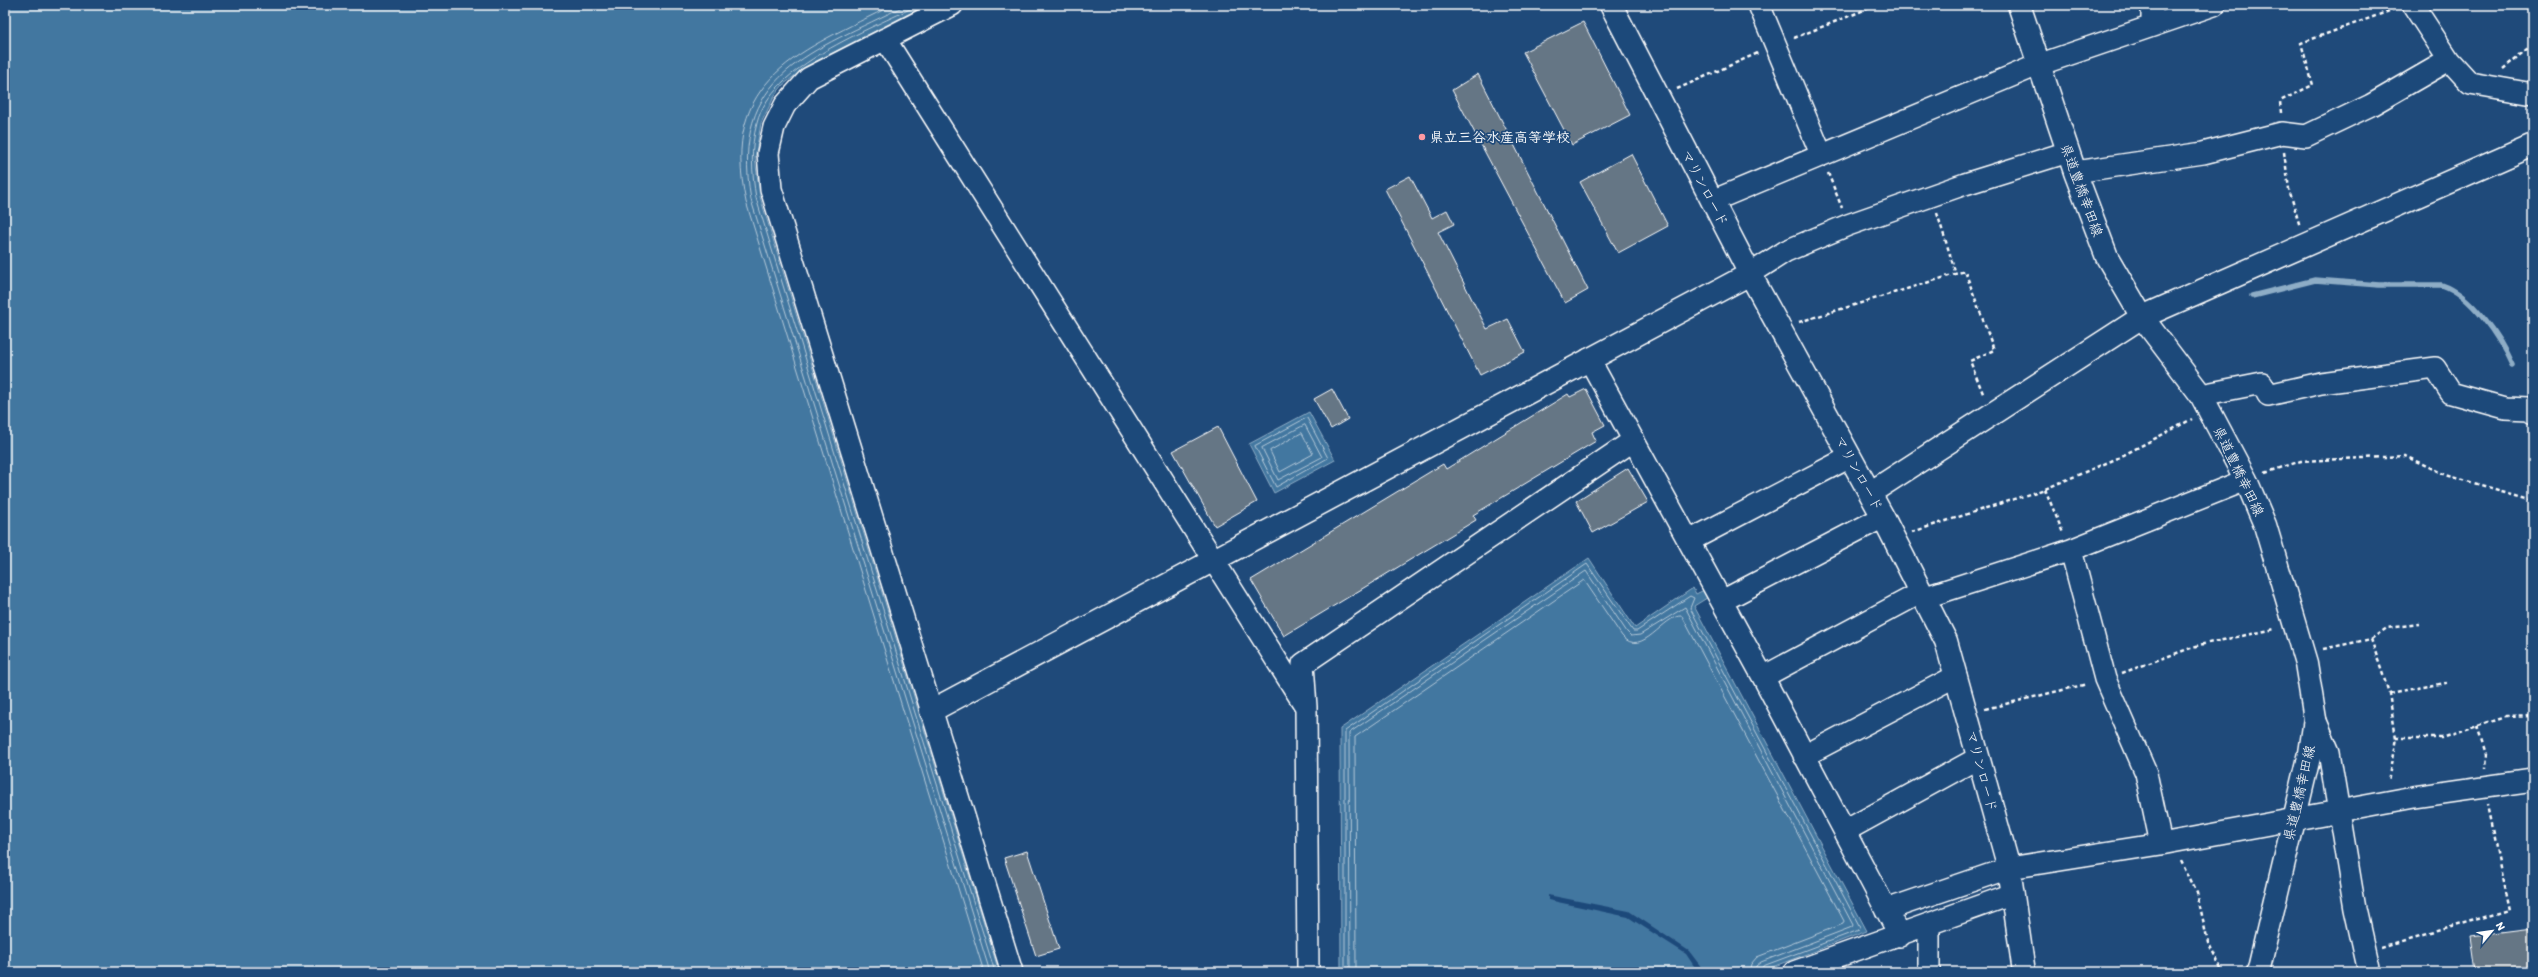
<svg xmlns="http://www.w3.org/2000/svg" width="2538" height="977" viewBox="0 0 2538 977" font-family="Itim,'Klee One',sans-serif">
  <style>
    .water { fill: #4377a0; stroke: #8eadc6 }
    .pier { fill: #1f4a7a }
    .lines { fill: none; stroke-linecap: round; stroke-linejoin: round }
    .shore { stroke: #b4c9d9; stroke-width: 1 }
    .stream { stroke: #8eadc6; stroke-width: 5.5 }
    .building { fill: #657685; stroke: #fff }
    .minor-casing { stroke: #fff; stroke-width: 24 }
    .tertiary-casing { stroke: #fff; stroke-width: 25 }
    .secondary-casing { stroke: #fff; stroke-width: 25 }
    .path { stroke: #fff; stroke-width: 2.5; stroke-dasharray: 4 3; stroke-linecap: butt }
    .minor { stroke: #1f4a7a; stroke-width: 21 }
    .tertiary { stroke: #1f4a7a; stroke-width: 22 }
    .secondary { stroke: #1f4a7a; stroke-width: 22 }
    .poi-dot { fill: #ff9aa2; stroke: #1f4a7a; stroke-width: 1.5 }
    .labels { text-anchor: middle; stroke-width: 3.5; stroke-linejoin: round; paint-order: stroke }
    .poi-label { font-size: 14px; font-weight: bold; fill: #fff; stroke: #1f4a7a; text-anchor: start }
    .street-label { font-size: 14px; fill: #fff; stroke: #1f4a7a }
  </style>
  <rect width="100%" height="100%" fill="#1f4a7a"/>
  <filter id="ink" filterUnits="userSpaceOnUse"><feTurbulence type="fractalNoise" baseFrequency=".025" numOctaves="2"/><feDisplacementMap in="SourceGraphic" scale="8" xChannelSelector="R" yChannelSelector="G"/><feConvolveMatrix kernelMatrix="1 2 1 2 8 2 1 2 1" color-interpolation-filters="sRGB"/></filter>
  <g filter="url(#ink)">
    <path class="water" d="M 5,5 L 926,5 L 807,66 L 783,85 L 775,95 L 761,123 L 755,158 L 760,197 L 999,972 L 5,972 Z
      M 1309,412 L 1335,460 L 1274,493 L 1249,444 Z
      M 1589,558 L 1635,628 L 1693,588 L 1696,594 L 1706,589 L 1710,596 L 1694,606 L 1867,931 L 1759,972 L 1341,972 L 1340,729 Z"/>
    <path class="pier" d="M 1548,895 L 1629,911 L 1689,951 L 1705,972 L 1698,972 L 1686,954 L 1628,917 L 1548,900 Z"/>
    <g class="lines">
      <path class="shore" d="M 893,5 C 802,51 719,77 746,202 L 984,972
        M 906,5 C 812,53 729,72 751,200 L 990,972
        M 918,5 C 869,30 771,65 757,123 C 750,148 752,173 756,198 L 995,972
        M 1307,418 L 1328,458 L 1276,487 L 1255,446 Z
        M 1305,425 L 1322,457 L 1278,480 L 1262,448 Z
        M 1302,433 L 1313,454 L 1280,472 L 1270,451 Z
        M 1345,972 L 1345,731 L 1587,564 L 1633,631 L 1637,631 L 1690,596 L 1694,598 L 1690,608 L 1860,927 L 1859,930 L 1763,966 L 1760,972
        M 1350,972 L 1349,733 L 1586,571 L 1627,632 L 1631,636 L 1640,635 L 1685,607 L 1853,925 L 1852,927 L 1761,962 L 1756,966 L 1755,972
        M 1356,972 L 1355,737 L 1584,580 L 1622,636 C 1642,659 1664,614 1682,616 L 1844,921 L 1843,924 L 1757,957 L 1751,964 L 1749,972"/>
      <path class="stream" d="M 2252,296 L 2315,280 L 2379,285 L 2442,285 C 2472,295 2500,338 2512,365"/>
    </g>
    <path class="building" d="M 1583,22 L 1630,115 L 1572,145 L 1523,52 Z
      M 1478,74 L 1588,290 L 1565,303 L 1452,90 Z
      M 1631,154 L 1668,226 L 1618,253 L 1580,182 Z
      M 1410,176 L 1432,218 L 1447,210 L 1454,224 L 1438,232 L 1487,329 L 1508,319 L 1525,352 L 1480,375 L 1385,189 Z
      M 1332,389 L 1348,419 L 1331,429 L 1314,399 Z
      M 1586,389 L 1605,425 L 1592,432 L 1596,441 L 1473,515 L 1476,520 L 1284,636 L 1251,580 L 1443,464 L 1446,469 L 1568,394 L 1570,397 Z
      M 1218,427 L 1257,502 L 1215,526 L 1173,451 Z
      M 1628,468 L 1648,502 L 1593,533 L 1576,501 Z
      M 1027,851 L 1059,949 L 1036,956 L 1004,858 Z
      M 2533,928 L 2533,972 L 2475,972 L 2470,936 Z"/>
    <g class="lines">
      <defs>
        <path id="minor" d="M 952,5 L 809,78 L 785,105 L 774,127 L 768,153 L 771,189 L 1012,972
          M 1759,5 L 1821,154
          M 2413,5 L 2449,60 L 2470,83 L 2533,94
          M 2152,26 L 2152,5
          M 885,39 L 1306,707
          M 2075,172 L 2203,153 L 2282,133 L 2306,136 L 2371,105 L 2449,60
          M 1712,201 L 2038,65 L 2214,5
          M 1750,274 L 1786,251 L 1848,225 L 1965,184 L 2068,152
          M 1589,359 L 1763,677 L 1900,936
          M 2201,395 L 2262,383 L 2268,395 L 2321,383 L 2435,368 L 2451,393 L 2505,408 L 2529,409 L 2533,412
          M 1689,541 L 1850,457
          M 2071,550 L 2105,679 L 2146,773 L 2161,844
          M 1926,597 L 2071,550 L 2246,480
          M 1722,601 L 1883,517
          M 1763,677 L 1922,592
          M 2315,719 L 2329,752 L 2355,909 L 2369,972
          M 1804,756 L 1956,676
          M 1845,831 L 1978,758
          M 1886,910 L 2009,868 L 2161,844 L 2414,797 L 2533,780
          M 1929,925 L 1929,972
          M 1308,972 L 1306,707 L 1303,664 L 1634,440
          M 1794,972 L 2013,894"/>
        <path id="tertiary" d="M 1611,5 L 1750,274 L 1883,517 L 1946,641 L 2009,868 L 2024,972
          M 1870,493 L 2142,317 L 2533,145
          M 931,711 L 1750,274"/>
        <path id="secondary" d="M 2019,5 L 2075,172 L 2107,257 L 2142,317 L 2201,395 L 2246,480 L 2265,525 L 2306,663 L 2315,719 L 2310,753 L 2258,972"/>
      </defs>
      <use href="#minor" class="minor-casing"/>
      <use href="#tertiary" class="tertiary-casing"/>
      <use href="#secondary" class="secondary-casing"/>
      <path class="path" d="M 1794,38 L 1877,5
        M 2503,69 L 2533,44
        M 1677,89 L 1758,53
        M 2281,113 L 2280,101 L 2313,85 L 2301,43 L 2395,9
        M 2284,152 L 2289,189 L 2300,227
        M 1828,173 L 1842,208
        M 1937,213 L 1956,274
        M 1799,322 L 1965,271 L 1994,350 L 1970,361 L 1984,396
        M 2265,473 L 2301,461 L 2405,456 L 2446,475 L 2533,500
        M 2045,489 L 2063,533
        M 1912,532 L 2045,489 L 2118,458 L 2192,419
        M 2371,639 L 2387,628 L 2419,624
        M 2323,649 L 2371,639 L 2389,693 L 2396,738 L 2388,781
        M 2122,673 L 2199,645 L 2275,629
        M 2389,693 L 2446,683
        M 1985,709 L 2087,684
        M 2477,726 L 2486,754 L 2485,768
        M 2396,738 L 2441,738 L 2506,717 L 2533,716
        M 2181,860 L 2197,893 L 2208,942 L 2223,972
        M 2382,947 L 2509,910 L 2487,805"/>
      <use href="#minor" class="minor"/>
      <use href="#tertiary" class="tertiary"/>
      <use href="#secondary" class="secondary"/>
    </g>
  </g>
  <circle class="poi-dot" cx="1422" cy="137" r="4"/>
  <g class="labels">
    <g class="poi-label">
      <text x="1430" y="142">県立三谷水産高等学校</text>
    </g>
    <g class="street-label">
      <text transform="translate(1705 188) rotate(62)" y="5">マリンロード</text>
      <text transform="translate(2082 190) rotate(70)" y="5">県道豊橋幸田線</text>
      <text transform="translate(2239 471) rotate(64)" y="5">県道豊橋幸田線</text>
      <text transform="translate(1859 473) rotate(61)" y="5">マリンロード</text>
      <text transform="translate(1982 771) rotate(75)" y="5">マリンロード</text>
      <text transform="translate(2299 793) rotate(-77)" y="5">県道豊橋幸田線</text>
    </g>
  </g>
  <rect width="2538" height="977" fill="none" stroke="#1f4a7a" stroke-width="20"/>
  <rect x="10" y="10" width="2518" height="957" fill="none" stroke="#fff" stroke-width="1.5" filter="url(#ink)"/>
  <g transform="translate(2492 931) rotate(61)" stroke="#1f4a7a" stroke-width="3" paint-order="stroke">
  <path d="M0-3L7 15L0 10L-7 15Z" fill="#ffffff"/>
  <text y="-6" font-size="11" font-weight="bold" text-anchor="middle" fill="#ffffff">N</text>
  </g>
</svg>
